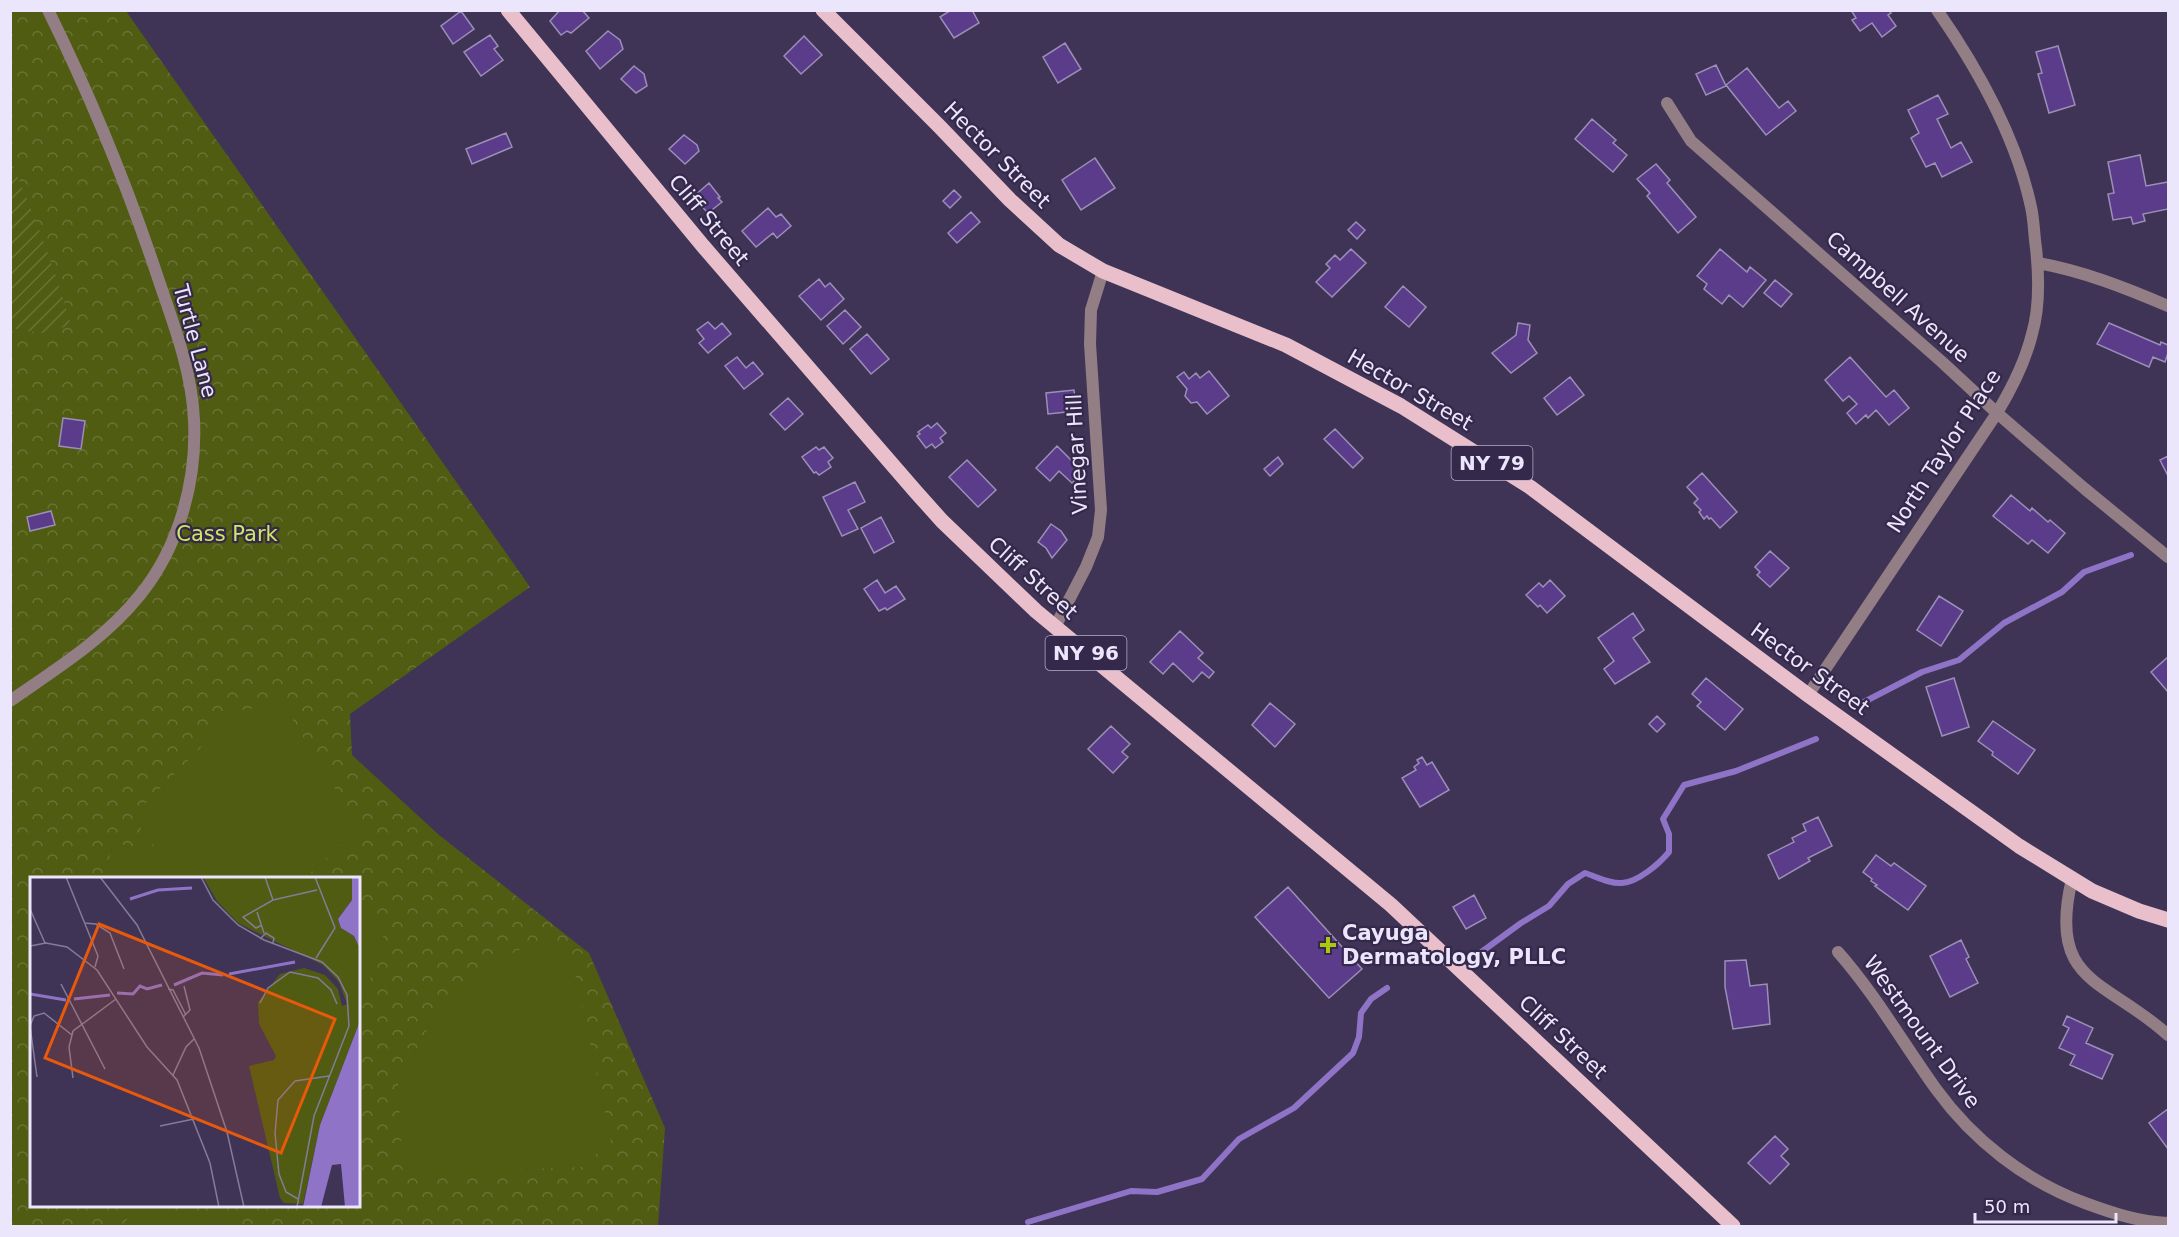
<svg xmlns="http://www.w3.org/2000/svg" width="2179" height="1237" viewBox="0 0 2179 1237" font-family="'DejaVu Sans',sans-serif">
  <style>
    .park { fill: url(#park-crowns); fill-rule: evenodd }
    .garden { fill: url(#garden-furrows) }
    .pitch { fill: #505c12 }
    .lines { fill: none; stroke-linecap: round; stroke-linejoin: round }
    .stream { stroke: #8f73c6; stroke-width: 6 }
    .building { fill: #5a3c8a; stroke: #9b8fb7; stroke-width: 1.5 }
    .minor { stroke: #927e84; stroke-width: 12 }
    .primary { stroke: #e9bfcb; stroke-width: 15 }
    .poi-dot { fill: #adc610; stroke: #35294b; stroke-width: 2 }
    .labels { text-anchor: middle; stroke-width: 4.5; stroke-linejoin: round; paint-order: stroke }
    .shield { fill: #35294b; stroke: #b5adc7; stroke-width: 1.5 }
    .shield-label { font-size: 20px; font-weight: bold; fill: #ece6fc }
    .street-label { font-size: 21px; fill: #ece6fc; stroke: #35294b }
    .park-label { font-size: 21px; fill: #cfe767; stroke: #35294b }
    .poi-label { font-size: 21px; font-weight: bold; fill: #ece6fc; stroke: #35294b; text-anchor: start }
    .inset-river { fill: none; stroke: #8f73c6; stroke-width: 3 }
    .inset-road { fill: none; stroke: #847b98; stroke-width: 1.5 }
    .view { fill: #e8590c; fill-opacity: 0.15; stroke: #e8590c; stroke-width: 3 }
    .inset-edge { fill: none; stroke: #ece6fc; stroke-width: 3 }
  </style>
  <defs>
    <pattern id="park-crowns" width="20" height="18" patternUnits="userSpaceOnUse" patternTransform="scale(1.5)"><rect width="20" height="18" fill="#505c12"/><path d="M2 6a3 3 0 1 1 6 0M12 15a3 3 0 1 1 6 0" fill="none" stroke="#697335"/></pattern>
    <pattern id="garden-furrows" width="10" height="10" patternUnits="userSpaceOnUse" patternTransform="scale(1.5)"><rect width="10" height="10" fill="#505c12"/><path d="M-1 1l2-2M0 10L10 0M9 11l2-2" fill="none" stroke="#697335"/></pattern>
  </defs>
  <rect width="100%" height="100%" fill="#3f3456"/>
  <path class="park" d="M 11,11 L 126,11 L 530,587 L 350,714 L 352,755 L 439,835 L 589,953 L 665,1128 L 658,1226 L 11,1226 ZM 32,878 L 358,878 L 358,1206 L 32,1206 Z"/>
  <path class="garden" d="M 11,161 C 34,215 55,268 71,325 L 41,333 L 11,328 Z"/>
  <path class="pitch" d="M 283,704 L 360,830 L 304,878 L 103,878 L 114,842 L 163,857 L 132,817 L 237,711 Z
    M 359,914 L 387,923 L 359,1017 L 358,914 Z
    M 569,946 L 611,1141 L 582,1167 L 403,1174 L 398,1084 L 437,1011 L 517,950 Z
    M 140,1206 L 155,1206 L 232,1222 L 234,1226 L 121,1226 Z"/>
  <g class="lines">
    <path class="stream" d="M 1862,703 L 1922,672 L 1959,660 L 2004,623 L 2062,592 L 2084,572 L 2131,555
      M 1480,953 L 1521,923 L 1549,906 L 1568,884 L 1585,873 C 1597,877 1610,884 1622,883 C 1638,882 1659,864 1669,852 L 1669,834 L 1663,819 L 1684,785 L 1736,771 L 1816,739
      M 1028,1222 L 1131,1191 L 1157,1192 L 1202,1179 L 1239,1139 L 1294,1108 L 1353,1053 L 1359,1037 L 1361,1013 L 1371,999 L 1387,988"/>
  </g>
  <path class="building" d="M 560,10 L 582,10 L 589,18 L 571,33 L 567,31 L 561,35 L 550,21 Z
    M 951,10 L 972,10 L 979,23 L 954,38 L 940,17 Z
    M 1851,10 L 1889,10 L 1891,13 L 1888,15 L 1896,26 L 1882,37 L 1872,23 L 1860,31 L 1852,20 L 1856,18 Z
    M 461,11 L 474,29 L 453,44 L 441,26 Z
    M 608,31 L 620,40 L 623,49 L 600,69 L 586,51 Z
    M 490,35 L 498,46 L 494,49 L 503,60 L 481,76 L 464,52 Z
    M 804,36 L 822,55 L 801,74 L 784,56 Z
    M 1065,43 L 1081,69 L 1058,83 L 1043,57 Z
    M 2058,46 L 2075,105 L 2049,113 L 2038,74 L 2042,73 L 2036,52 Z
    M 1716,65 L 1726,86 L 1706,95 L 1696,74 Z
    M 634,66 L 644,74 L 647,86 L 636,93 L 621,79 Z
    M 1747,68 L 1779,108 L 1788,101 L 1796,111 L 1766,135 L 1726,85 Z
    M 1938,95 L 1948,114 L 1937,119 L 1951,148 L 1961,142 L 1972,162 L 1942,177 L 1935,163 L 1926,167 L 1911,138 L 1919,133 L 1908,110 Z
    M 1592,119 L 1616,140 L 1613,143 L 1627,155 L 1613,172 L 1575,139 Z
    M 506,133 L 512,147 L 472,164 L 466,149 Z
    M 684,135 L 697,145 L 699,151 L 685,164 L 669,149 Z
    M 2140,155 L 2146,186 L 2168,182 L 2168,209 L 2143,214 L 2145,221 L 2133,224 L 2131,217 L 2113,220 L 2108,194 L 2114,193 L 2108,162 Z
    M 1095,158 L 1115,188 L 1081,210 L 1062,180 Z
    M 1656,164 L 1670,180 L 1667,183 L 1696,217 L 1678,233 L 1647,196 L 1650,193 L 1637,179 Z
    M 709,183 L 720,197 L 718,198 L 722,202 L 708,213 L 693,197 Z
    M 954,190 L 961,197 L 950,208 L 943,201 Z
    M 768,208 L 776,217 L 781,214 L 791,226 L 777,238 L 773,233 L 756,247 L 742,231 Z
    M 971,212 L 980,222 L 957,243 L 948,233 Z
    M 1356,222 L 1365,230 L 1357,239 L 1348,230 Z
    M 1351,249 L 1366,263 L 1332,297 L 1316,282 L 1330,268 L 1326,264 L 1335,255 L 1340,260 Z
    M 1720,249 L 1747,272 L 1750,267 L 1766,280 L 1743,307 L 1729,295 L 1722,304 L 1704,289 L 1707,284 L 1697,276 Z
    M 819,279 L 825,287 L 830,283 L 844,299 L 821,320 L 799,296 Z
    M 1775,280 L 1792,294 L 1781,307 L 1764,293 Z
    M 1403,286 L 1426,307 L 1409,327 L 1385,307 Z
    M 845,310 L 861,327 L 843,344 L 827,326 Z
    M 708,322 L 715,329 L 722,323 L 731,334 L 708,353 L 699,343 L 704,339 L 697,330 Z
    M 1518,323 L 1530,325 L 1528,340 L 1537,353 L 1511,373 L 1492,353 L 1516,335 Z
    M 2109,323 L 2160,345 L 2161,342 L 2168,345 L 2168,353 L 2165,362 L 2153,357 L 2149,367 L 2097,344 Z
    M 867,334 L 889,359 L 871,374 L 850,349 Z
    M 737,357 L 746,368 L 753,362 L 763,374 L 744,389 L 725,366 Z
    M 1850,357 L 1886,397 L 1894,390 L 1909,408 L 1889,425 L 1876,410 L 1868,418 L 1866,415 L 1856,424 L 1847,413 L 1857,404 L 1849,396 L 1843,401 L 1825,380 Z
    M 1209,371 L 1229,396 L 1207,414 L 1197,402 L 1191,403 L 1185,396 L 1187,389 L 1177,377 L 1184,372 L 1189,379 L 1196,373 L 1200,378 Z
    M 1570,377 L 1584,395 L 1557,415 L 1544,398 Z
    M 1074,390 L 1076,411 L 1048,414 L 1046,393 Z
    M 788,398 L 803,414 L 785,430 L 770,414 Z
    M 63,418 L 85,421 L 81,449 L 59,446 Z
    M 937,423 L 946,433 L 940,438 L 943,442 L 935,448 L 932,444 L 926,448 L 917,436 L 920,434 L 918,432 L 928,425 L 931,428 Z
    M 1335,429 L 1363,458 L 1353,468 L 1324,439 Z
    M 1057,446 L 1083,472 L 1072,483 L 1059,471 L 1050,481 L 1036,468 Z
    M 816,447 L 819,450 L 824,447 L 833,458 L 828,462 L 831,467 L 819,475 L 816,472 L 814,473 L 802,457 Z
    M 2168,456 L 2168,476 L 2160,460 Z
    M 1278,457 L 1283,464 L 1270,476 L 1264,469 Z
    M 967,460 L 996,490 L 978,507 L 949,477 Z
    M 1702,473 L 1737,512 L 1720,528 L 1711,518 L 1709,519 L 1707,516 L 1704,519 L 1699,512 L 1701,510 L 1694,503 L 1698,499 L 1687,487 Z
    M 855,482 L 865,502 L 848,510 L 858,529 L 842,536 L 823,497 Z
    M 2011,495 L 2030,511 L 2032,508 L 2048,522 L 2050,520 L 2065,533 L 2048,553 L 2032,540 L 2028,544 L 1993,516 Z
    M 51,511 L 55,525 L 30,531 L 27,517 Z
    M 881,517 L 894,542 L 874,553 L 861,528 Z
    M 1051,524 L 1061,531 L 1067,540 L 1052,558 L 1046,548 L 1038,542 Z
    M 1770,551 L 1789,568 L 1770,587 L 1757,575 L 1760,572 L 1755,567 Z
    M 877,580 L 885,593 L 896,586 L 905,599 L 887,610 L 885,608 L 879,611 L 864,589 Z
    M 1550,580 L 1565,596 L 1547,613 L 1540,605 L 1538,607 L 1526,595 L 1539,583 L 1543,587 Z
    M 1939,596 L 1963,611 L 1941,646 L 1917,630 Z
    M 1633,613 L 1644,630 L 1633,638 L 1650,662 L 1615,684 L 1604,669 L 1614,661 L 1598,638 Z
    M 1180,631 L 1203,653 L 1198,658 L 1214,672 L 1209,678 L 1202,672 L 1193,682 L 1173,663 L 1163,674 L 1150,662 Z
    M 2168,657 L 2168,692 L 2151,672 Z
    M 1706,678 L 1743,709 L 1725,730 L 1697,706 L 1701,702 L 1692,694 Z
    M 1954,678 L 1969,727 L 1942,736 L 1926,687 Z
    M 1270,703 L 1295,724 L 1275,747 L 1252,725 Z
    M 1657,716 L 1665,724 L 1657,732 L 1649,724 Z
    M 1993,721 L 2035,750 L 2018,774 L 1992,755 L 1993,752 L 1978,741 Z
    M 1111,726 L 1130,744 L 1122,752 L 1128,757 L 1113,773 L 1088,749 Z
    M 1422,757 L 1427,765 L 1432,762 L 1449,790 L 1420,807 L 1402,778 L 1416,770 L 1414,767 L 1419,763 L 1417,760 Z
    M 1818,817 L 1832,846 L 1808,858 L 1810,861 L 1779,879 L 1768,855 L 1794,842 L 1792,838 L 1806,831 L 1803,824 Z
    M 1876,855 L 1891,866 L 1894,863 L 1926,886 L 1908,910 L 1875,886 L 1877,885 L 1871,881 L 1872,879 L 1863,872 Z
    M 1288,887 L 1362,969 L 1329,998 L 1255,917 Z
    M 1474,895 L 1486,918 L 1466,929 L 1453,907 Z
    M 1961,940 L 1969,957 L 1966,959 L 1978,983 L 1950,997 L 1930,956 Z
    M 1746,960 L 1750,986 L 1767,984 L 1770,1024 L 1733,1029 L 1725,987 L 1725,961 Z
    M 2067,1016 L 2093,1028 L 2086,1043 L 2113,1055 L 2102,1079 L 2070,1065 L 2075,1055 L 2059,1048 L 2069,1028 L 2063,1025 Z
    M 2168,1109 L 2168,1149 L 2149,1123 Z
    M 1775,1136 L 1788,1149 L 1781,1156 L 1789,1164 L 1770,1184 L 1748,1163 Z"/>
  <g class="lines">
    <path class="minor" d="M 1667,103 L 1691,141 L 1942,362 L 1997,413 L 2085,489 L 2168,557
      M 2038,263 C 2083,271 2126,288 2168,306
      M 1055,627 L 1086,567 L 1098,537 L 1101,510 L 1090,344 L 1091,310 L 1103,271
      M 1808,695 L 1997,413 C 2012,388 2025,363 2032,334 C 2040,307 2039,276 2036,248 C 2034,235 2034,220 2031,207 C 2016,136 1978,69 1937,10
      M 10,701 C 56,669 105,639 140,595 C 179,547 197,481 194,420 C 192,373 175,328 160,284 C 129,190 92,99 48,10
      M 2072,879 C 2047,984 2105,978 2168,1035
      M 1838,952 C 1875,994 1903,1043 1936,1089 C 1973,1140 2025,1181 2085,1203 C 2112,1213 2139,1222 2168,1223"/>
    <path class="primary" d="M 508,10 L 703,246 L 916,492 L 942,521 L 1036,611 L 1391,905 L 1733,1226
      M 823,10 L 939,126 L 1010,200 L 1059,245 L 1103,271 L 1286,345 L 1401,406 L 1530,487 L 1808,695 L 2019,846 L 2092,891 L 2139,911 L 2168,920"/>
  </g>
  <path class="poi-dot" d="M1325 936h6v6h6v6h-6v6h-6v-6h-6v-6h6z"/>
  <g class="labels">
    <g class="shield">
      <rect x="1451.5" y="446" width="81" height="34" rx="4.5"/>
      <rect x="1045.5" y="636" width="81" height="34" rx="4.5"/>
    </g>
    <g class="shield-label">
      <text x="1492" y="470">NY 79</text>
      <text x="1086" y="660">NY 96</text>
    </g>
    <g class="street-label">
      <text transform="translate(997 155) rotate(45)" y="7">Hector Street</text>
      <text transform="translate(709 220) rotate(50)" y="7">Cliff Street</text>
      <text transform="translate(1898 297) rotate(42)" y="7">Campbell Avenue</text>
      <text transform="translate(195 341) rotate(75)" y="7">Turtle Lane</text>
      <text transform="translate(1410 390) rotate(30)" y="7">Hector Street</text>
      <text transform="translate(1944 451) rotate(-57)" y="7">North Taylor Place</text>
      <text transform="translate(1077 454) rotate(-93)" y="7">Vinegar Hill</text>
      <text transform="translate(1033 578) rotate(42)" y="7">Cliff Street</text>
      <text transform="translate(1810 669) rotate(36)" y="7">Hector Street</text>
      <text transform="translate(1922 1032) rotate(54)" y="7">Westmount Drive</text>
      <text transform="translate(1563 1037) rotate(43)" y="7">Cliff Street</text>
    </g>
    <g class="park-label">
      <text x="227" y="541">Cass Park</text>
    </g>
    <g class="poi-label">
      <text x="1342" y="940">Cayuga<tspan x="1342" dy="24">Dermatology, PLLC</tspan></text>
    </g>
  </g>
  <g transform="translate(30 877)">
    <rect width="330" height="330" fill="#3f3456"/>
    <path d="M 173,0 L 322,0 L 322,23 L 308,42 L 311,51 L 324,59 L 330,72 L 330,144 L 290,248 L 273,327 L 254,326 L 250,321 L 219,189 L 244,183 L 246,179 L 229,147 L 228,125 L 250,97 L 274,91 L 295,98 L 308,112 L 312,129 L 317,127 L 309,105 L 293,88 L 208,46 L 187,24 Z" fill="#505c12"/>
    <path d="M 257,238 L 275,245 L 268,307 L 266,315 L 261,317 L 250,290 L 258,286 Z" fill="#505c12"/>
    <path d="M 211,0 L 217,0 L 228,26 L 208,34 L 197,6 ZM 245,0 L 268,0 L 271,8 L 251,16 ZM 261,100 L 277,112 L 274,118 L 263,122 L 251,118 L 248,108 ZM279 131a8 8 0 1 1 16 0a8 8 0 1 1-16 0ZM 239,124 L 259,131 L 255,141 L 236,150 L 231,149 L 235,126 ZM 280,136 L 297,150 L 288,160 L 272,147 ZM 260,145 L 286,166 L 275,180 L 271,177 L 272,182 L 256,188 L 251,187 L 248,170 L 258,167 L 249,159 Z" fill="#505c12"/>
    <path d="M 322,0 L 330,0 L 330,72 L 324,59 L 311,51 L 308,42 L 322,23 ZM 330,144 L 330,330 L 315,330 L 311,287 L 302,288 L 291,330 L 273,330 L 290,248 Z" fill="#8f73c6"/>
    <path class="inset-river" d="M 100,22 L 128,13 L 162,11M 199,97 L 265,85M 144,108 L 172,96 L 193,98M 87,116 L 103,117 L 110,109 L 117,112 L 132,108M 0,117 L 36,123M 44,122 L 80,118"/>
    <path class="inset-road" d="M 36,0 L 68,79 L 65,90M 70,0 L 107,48 L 169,171 L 197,255 L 214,330M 171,0 L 183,23 L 208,48 L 234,63 L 292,85 L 308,100 L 317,118 L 319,149 L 284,239 L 267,330M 235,0 L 243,23M 285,0 L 305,51 L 286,81M 0,32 L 15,66M 227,35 L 234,56M 54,46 L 66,47 L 80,56 L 94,92M 232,48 L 226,51 L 213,40 L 243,23 L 287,13M 230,62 L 236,56 L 244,61 L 243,66M 0,69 L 16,66 L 37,70 L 67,93 L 117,170 L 147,203 L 180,286 L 189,330M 31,107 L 75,192M 138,112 L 143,113 L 156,138M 230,126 L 238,111 L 260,95 L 288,101 L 301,113 L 307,127M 153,140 L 160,133 L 154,109M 0,149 L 4,139 L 14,136 L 42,158M 0,149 L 7,200M 143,198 L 156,170 L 164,162M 43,201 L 39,170 L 43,154 L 86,122M 130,249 L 164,242M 268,322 L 256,315 L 249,297 L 245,256 L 248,223 L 265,204 L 299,199"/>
    <path class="view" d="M 69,47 L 305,142 L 251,276 L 15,181 Z"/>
    <rect width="330" height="330" class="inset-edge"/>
  </g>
  <rect width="2179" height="1237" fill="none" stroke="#ece6fc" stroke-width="24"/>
  <path d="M1975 1213v9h141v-9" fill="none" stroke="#ece6fc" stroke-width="3"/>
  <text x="1984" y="1213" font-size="18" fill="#ece6fc" stroke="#35294b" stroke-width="4.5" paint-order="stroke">50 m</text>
</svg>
